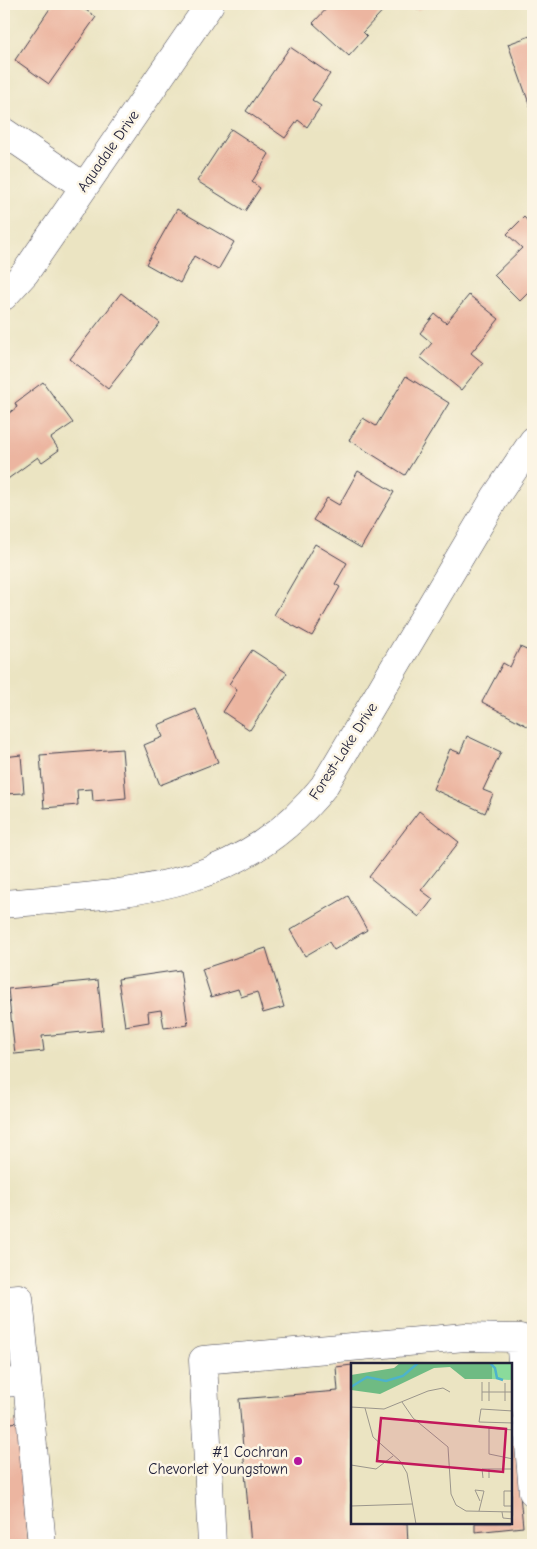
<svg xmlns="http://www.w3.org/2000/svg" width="537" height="1549" viewBox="0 0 537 1549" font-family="'Comic Neue',sans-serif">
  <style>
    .building { fill: #ecb5a0 }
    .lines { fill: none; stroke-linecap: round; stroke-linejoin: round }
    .minor-casing { stroke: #403f4f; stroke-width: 29 }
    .minor { stroke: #fff; stroke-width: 28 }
    .poi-dot { fill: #b5179e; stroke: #fcf5e5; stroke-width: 2 }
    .labels { text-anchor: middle; stroke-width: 5; stroke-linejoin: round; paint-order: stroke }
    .street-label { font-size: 15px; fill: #22223b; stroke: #fcf5e5 }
    .poi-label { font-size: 15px; fill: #22223b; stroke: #fcf5e5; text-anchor: end }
    .inset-river { fill: none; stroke: #4db3cb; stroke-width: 2.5 }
    .inset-road { fill: none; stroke: #9b968c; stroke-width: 1 }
    .view { fill: #c2185b; fill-opacity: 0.15; stroke: #c2185b; stroke-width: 2.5 }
    .inset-edge { fill: none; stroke: #22223b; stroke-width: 2.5 }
  </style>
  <rect width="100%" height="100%" fill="#fcf5e5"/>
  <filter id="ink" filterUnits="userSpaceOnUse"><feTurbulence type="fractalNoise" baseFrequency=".02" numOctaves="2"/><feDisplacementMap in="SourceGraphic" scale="10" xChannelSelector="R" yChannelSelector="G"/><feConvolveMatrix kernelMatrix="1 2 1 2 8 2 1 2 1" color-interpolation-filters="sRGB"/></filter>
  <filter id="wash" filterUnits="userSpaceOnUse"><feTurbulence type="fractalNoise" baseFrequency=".0096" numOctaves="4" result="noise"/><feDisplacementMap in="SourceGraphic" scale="20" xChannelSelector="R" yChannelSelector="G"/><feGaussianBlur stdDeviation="1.12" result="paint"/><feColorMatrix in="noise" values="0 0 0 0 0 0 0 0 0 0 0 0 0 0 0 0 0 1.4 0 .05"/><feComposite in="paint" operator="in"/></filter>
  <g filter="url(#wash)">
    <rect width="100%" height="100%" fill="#ebe4c2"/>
    <g id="blocks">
      <path class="building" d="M 53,4 L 77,4 L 96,17 L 49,84 L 15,60 Z
        M 331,4 L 387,4 L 388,5 L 363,32 L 367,36 L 349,56 L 313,23 Z
        M 414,4 L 431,4 L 417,10 Z
        M 533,35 L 533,104 L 530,106 L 508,44 Z
        M 290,47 L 330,74 L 312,100 L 321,106 L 307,127 L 298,120 L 285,138 L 246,111 Z
        M 231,129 L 269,154 L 252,182 L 260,188 L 245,211 L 197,181 Z
        M 177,209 L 234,242 L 218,270 L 194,256 L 180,283 L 146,264 Z
        M 524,217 L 533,227 L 533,288 L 520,301 L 494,275 L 522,248 L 507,234 Z
        M 121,293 L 160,323 L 108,389 L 70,359 Z
        M 469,295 L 499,319 L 471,353 L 483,363 L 461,390 L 420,357 L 432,343 L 420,333 L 435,314 L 446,323 Z
        M 406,376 L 449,403 L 405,475 L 349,440 L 363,418 L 376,426 Z
        M 43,382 L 73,423 L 51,438 L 59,450 L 42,462 L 38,457 L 5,481 L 4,417 L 17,407 L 15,403 Z
        M 358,471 L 394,492 L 361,548 L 313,520 L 327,498 L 339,505 Z
        M 315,544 L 347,563 L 335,584 L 340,587 L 312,636 L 274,615 Z
        M 520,647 L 533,653 L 533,729 L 482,702 L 503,663 L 510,667 Z
        M 252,650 L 287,673 L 250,730 L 223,712 L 237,690 L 229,684 Z
        M 196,709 L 218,762 L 160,785 L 144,745 L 163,737 L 158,725 Z
        M 467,736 L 501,752 L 483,790 L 493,794 L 485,813 L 433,789 L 450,749 L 460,753 Z
        M 122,749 L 126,798 L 93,801 L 92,789 L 77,790 L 78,805 L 44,808 L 40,755 Z
        M 21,755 L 24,793 L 4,794 L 4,757 Z
        M 419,811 L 459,842 L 421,890 L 433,899 L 419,917 L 369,877 Z
        M 348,896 L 367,930 L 334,950 L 329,942 L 305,956 L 290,930 Z
        M 266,948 L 284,1007 L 263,1013 L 257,992 L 241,997 L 238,989 L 211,997 L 202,969 Z
        M 180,970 L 188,1025 L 164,1028 L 161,1010 L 148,1012 L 149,1022 L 125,1026 L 118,979 Z
        M 98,980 L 103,1030 L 42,1036 L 44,1051 L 15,1054 L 8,989 Z
        M 352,1365 L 352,1523 L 407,1523 L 408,1545 L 251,1545 L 239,1399 L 338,1391 L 336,1367 Z
        M 511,1399 L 523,1527 L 475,1532 L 475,1523 L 511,1523 Z
        M 18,1422 L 28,1545 L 4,1545 L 4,1424 Z"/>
    </g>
  </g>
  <g filter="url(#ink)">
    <use href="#blocks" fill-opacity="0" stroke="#403f4f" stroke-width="1"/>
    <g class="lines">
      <defs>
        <path id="minor" d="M 4,132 L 83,186
          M 4,296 L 25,273 L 210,4
          M 4,904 C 128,893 239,893 324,786 L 496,496 L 533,441
          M 4,1299 L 19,1298 L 27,1381
          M 4,1383 L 27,1381 L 42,1545
          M 212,1545 L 203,1360 L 465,1337 L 520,1338 L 533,1492"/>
      </defs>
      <use href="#minor" class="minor-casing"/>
      <use href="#minor" class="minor"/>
    </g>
  </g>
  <circle class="poi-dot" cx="298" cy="1461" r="5"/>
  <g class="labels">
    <g class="street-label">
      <text transform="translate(108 151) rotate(-55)" y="5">Aquadale Drive</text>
      <text transform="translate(343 751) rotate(-57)" y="5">Forest-Lake Drive</text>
    </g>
    <g class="poi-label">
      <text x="288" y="1457">#1 Cochran<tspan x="288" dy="17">Chevorlet Youngstown</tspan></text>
    </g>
  </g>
  <g transform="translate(351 1363)">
    <rect width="161" height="161" fill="#ebe4c2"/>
    <path d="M 141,0 L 161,0 L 161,17 L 141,16 Z" fill="#8adb9b"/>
    <path d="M 49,0 L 141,0 L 141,16 L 114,16 L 99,4 L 83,5 L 29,31 L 0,27 L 0,12 L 43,5 Z" fill="#6fbb83"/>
    <path class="inset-river" d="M 139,0 L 144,5 L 146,15 L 152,17M 0,24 L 16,14 L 35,18 L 52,13 L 67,0"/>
    <path class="inset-road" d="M 131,19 L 131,38M 154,20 L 154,38M 131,29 L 162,29M 138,38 L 138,19M 51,39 L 62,55 L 97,84 L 100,131 L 105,142 L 115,148 L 162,149M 0,44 L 33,46 L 77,28 L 92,25 L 99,29M 14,45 L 22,74 L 49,98 L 56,110 L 65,161M 162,48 L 130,46 L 128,59 L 162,60M 162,67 L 138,65 L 138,91 L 162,96M 0,102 L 25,106 L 42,93M 132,115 L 131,106 L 138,106M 138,115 L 138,106 L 162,106M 162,128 L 153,128 L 153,143 L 162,143M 0,143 L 61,141M 128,148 L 133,128 L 124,127 L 129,138M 151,149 L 152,155 L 162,156"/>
    <path class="view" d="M 30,55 L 155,66 L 152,109 L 26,98 Z"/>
    <rect width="161" height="161" class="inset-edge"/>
  </g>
  <rect width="537" height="1549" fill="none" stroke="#fcf5e5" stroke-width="20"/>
</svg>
